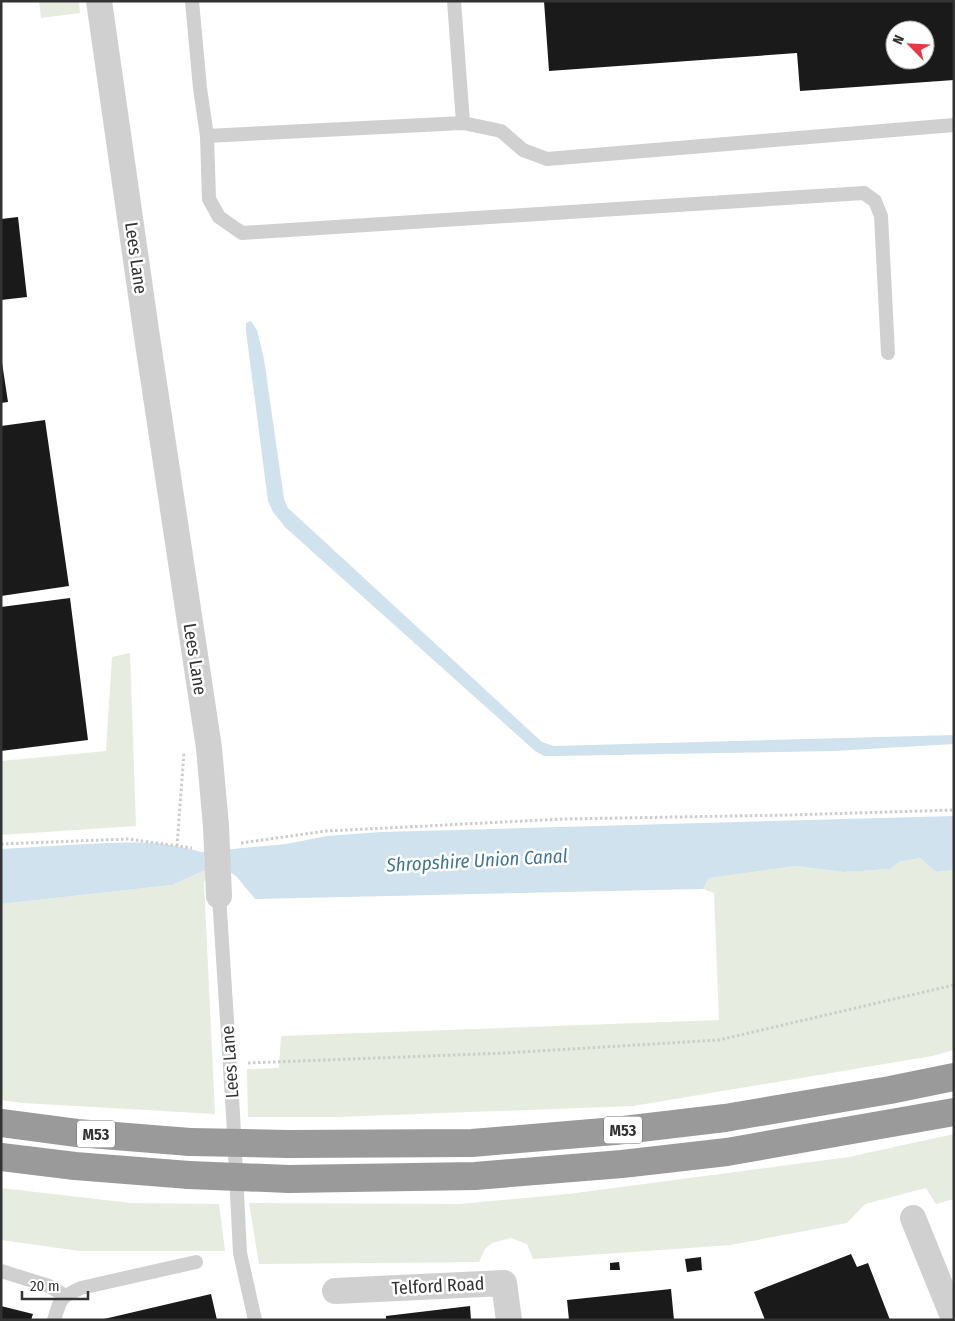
<svg xmlns="http://www.w3.org/2000/svg" width="955" height="1321" viewBox="0 0 955 1321" font-family="'Fira Sans Condensed',sans-serif">
  <style>
    .green { fill: #e6ecdf }
    .water { fill: #cfe2ee }
    .building { fill: #1a1a1a; fill-rule: evenodd }
    .lines { fill: none; stroke-linecap: round; stroke-linejoin: round }
    .path { stroke: #cdcdcd; stroke-width: 3; stroke-dasharray: 2.5 2.5; stroke-linecap: butt }
    .lane { stroke: #d0d0d0; stroke-width: 14 }
    .street { stroke: #d0d0d0; stroke-width: 26 }
    .highway { stroke: #9a9a9a; stroke-width: 28 }
    .street-bridge { stroke: #d0d0d0; stroke-width: 26 }
    .highway-bridge { stroke: #9a9a9a; stroke-width: 28 }
    .labels { text-anchor: middle; stroke-width: 5; stroke-linejoin: round; paint-order: stroke }
    .shield { fill: #fff; stroke: #707070; stroke-width: 1 }
    .shield-label { font-size: 16px; font-weight: bold; fill: #333 }
    .street-label { font-size: 18px; fill: #333; stroke: #fff }
    .water-label { font-size: 19px; font-style: italic; fill: #3f7597; stroke: #fff }
  </style>
  <rect width="100%" height="100%" fill="#fff"/>
  <path class="green" d="M 39,1 L 79,1 L 80,13 L 41,18 Z
    M 130,653 L 136,826 L 1,835 L 1,761 L 106,751 L 112,657 Z
    M 920,858 L 936,872 L 954,870 L 954,1050 L 932,1056 L 633,1106 L 338,1117 L 248,1117 L 247,1069 L 279,1068 L 281,1036 L 719,1020 L 714,893 L 703,889 L 709,878 L 796,866 L 844,872 L 889,869 L 899,862 Z
    M 210,870 L 204,882 L 215,1114 L 23,1103 L 1,1100 L 1,904 L 172,885 L 203,871 Z
    M 954,1134 L 954,1199 L 936,1204 L 926,1188 L 865,1204 L 847,1223 L 731,1245 L 533,1259 L 527,1244 L 511,1238 L 492,1243 L 485,1249 L 479,1262 L 259,1264 L 249,1203 L 460,1204 L 568,1194 L 849,1157 Z
    M 1,1188 L 131,1203 L 219,1204 L 225,1251 L 80,1251 L 1,1240 Z"/>
  <path class="water" d="M 251,321 L 257,330 L 264,359 L 284,499 L 288,508 L 542,742 L 554,746 L 954,735 L 954,744 L 834,751 L 558,756 L 544,756 L 535,751 L 286,528 L 273,512 L 268,501 L 246,331 L 246,323 Z
    M 954,816 L 954,870 L 936,872 L 920,858 L 899,862 L 890,869 L 844,872 L 796,866 L 709,878 L 703,889 L 255,899 L 237,877 L 227,870 L 210,870 L 203,871 L 172,885 L 1,904 L 1,849 C 30,847 58,846 86,844 C 125,842 163,840 201,852 L 286,844 L 327,836 L 381,832 Z"/>
  <path class="building" d="M 544,1 L 954,1 L 954,80 L 800,91 L 797,53 L 549,71 ZM 895,30 L 925,30 L 925,60 L 895,60 Z
    M 18,217 L 27,297 L 1,300 L 1,219 Z
    M 1,356 L 8,402 L 1,403 Z
    M 45,420 L 69,586 L 1,596 L 1,426 Z
    M 70,598 L 88,740 L 1,751 L 1,607 Z
    M 851,1254 L 857,1267 L 868,1263 L 890,1320 L 765,1320 L 754,1292 Z
    M 701,1257 L 702,1270 L 687,1272 L 685,1259 Z
    M 619,1262 L 620,1270 L 610,1270 L 610,1263 Z
    M 671,1289 L 674,1320 L 569,1320 L 567,1300 Z
    M 211,1294 L 217,1320 L 105,1320 L 104,1319 Z
    M 1,1306 L 33,1314 L 31,1320 L 1,1320 Z
    M 470,1306 L 471,1320 L 386,1320 L 386,1316 Z"/>
  <g class="lines">
    <path class="path" d="M 241,843 L 326,831 L 564,819 L 789,815 L 954,810
      M 1,844 L 128,839 L 192,848
      M 177,846 L 184,752
      M 248,1063 L 505,1053 L 719,1040 L 954,985"/>
    <path class="lane" d="M 192,1 L 200,88 L 207,136 L 463,123 L 501,131 L 523,150 L 547,159 L 954,125
      M 454,1 L 463,123
      M 207,136 L 209,199 L 219,217 L 242,233 L 864,193 L 875,201 L 881,216 L 888,353
      M 219,896 L 233,1114 L 240,1253 L 255,1320
      M 1,1271 L 49,1286 L 64,1295
      M 54,1320 C 61,1298 59,1298 81,1288 L 196,1262"/>
    <path class="street" d="M 99,1 L 147,337 L 209,748 L 216,826
      M 913,1218 L 954,1319
      M 335,1291 L 504,1283 L 509,1320"/>
    <path class="highway" d="M 1,1123 L 77,1133 L 190,1142
      M 288,1144 L 472,1143 L 615,1131 L 725,1118 L 890,1090 L 954,1077
      M 1,1157 L 75,1166 L 189,1175
      M 289,1179 L 475,1176 L 622,1164 L 727,1152 L 954,1112"/>
    <path class="street-bridge" d="M 216,826 L 219,896"/>
    <path class="highway-bridge" d="M 190,1142 L 288,1144
      M 189,1175 L 289,1179"/>
  </g>
  <g class="labels">
    <g class="shield">
      <rect x="604" y="1116.5" width="38" height="27" rx="4"/>
      <rect x="77" y="1120.5" width="38" height="27" rx="4"/>
    </g>
    <g class="shield-label">
      <text x="623" y="1136">M53</text>
      <text x="96" y="1140">M53</text>
    </g>
    <g class="street-label">
      <text transform="translate(136 258) rotate(82)" y="6">Lees Lane</text>
      <text transform="translate(195 659) rotate(81)" y="6">Lees Lane</text>
      <text transform="translate(230 1062) rotate(-94)" y="6">Lees Lane</text>
      <text transform="translate(438 1286) rotate(-3)" y="6">Telford Road</text>
    </g>
    <g class="water-label">
      <text transform="translate(477 860) rotate(-3)" y="7">Shropshire Union Canal</text>
    </g>
  </g>
  <rect width="955" height="1321" fill="none" stroke="#333333" stroke-width="5"/>
  <g transform="translate(910 45) rotate(294)"><circle r="24" fill="#ffffff" stroke="#adadad"/>
  <path d="M0-4L9 19L0 12L-9 19Z" fill="#e63946"/>
  <text y="-8" font-size="14" font-weight="bold" text-anchor="middle" fill="#333333">N</text>
  </g>
  <path d="M22 1291v8h66v-8" fill="none" stroke="#333333" stroke-width="2.5"/>
  <text x="30" y="1291" font-size="15" fill="#333333" stroke="#ffffff" stroke-width="4" paint-order="stroke">20 m</text>
</svg>
